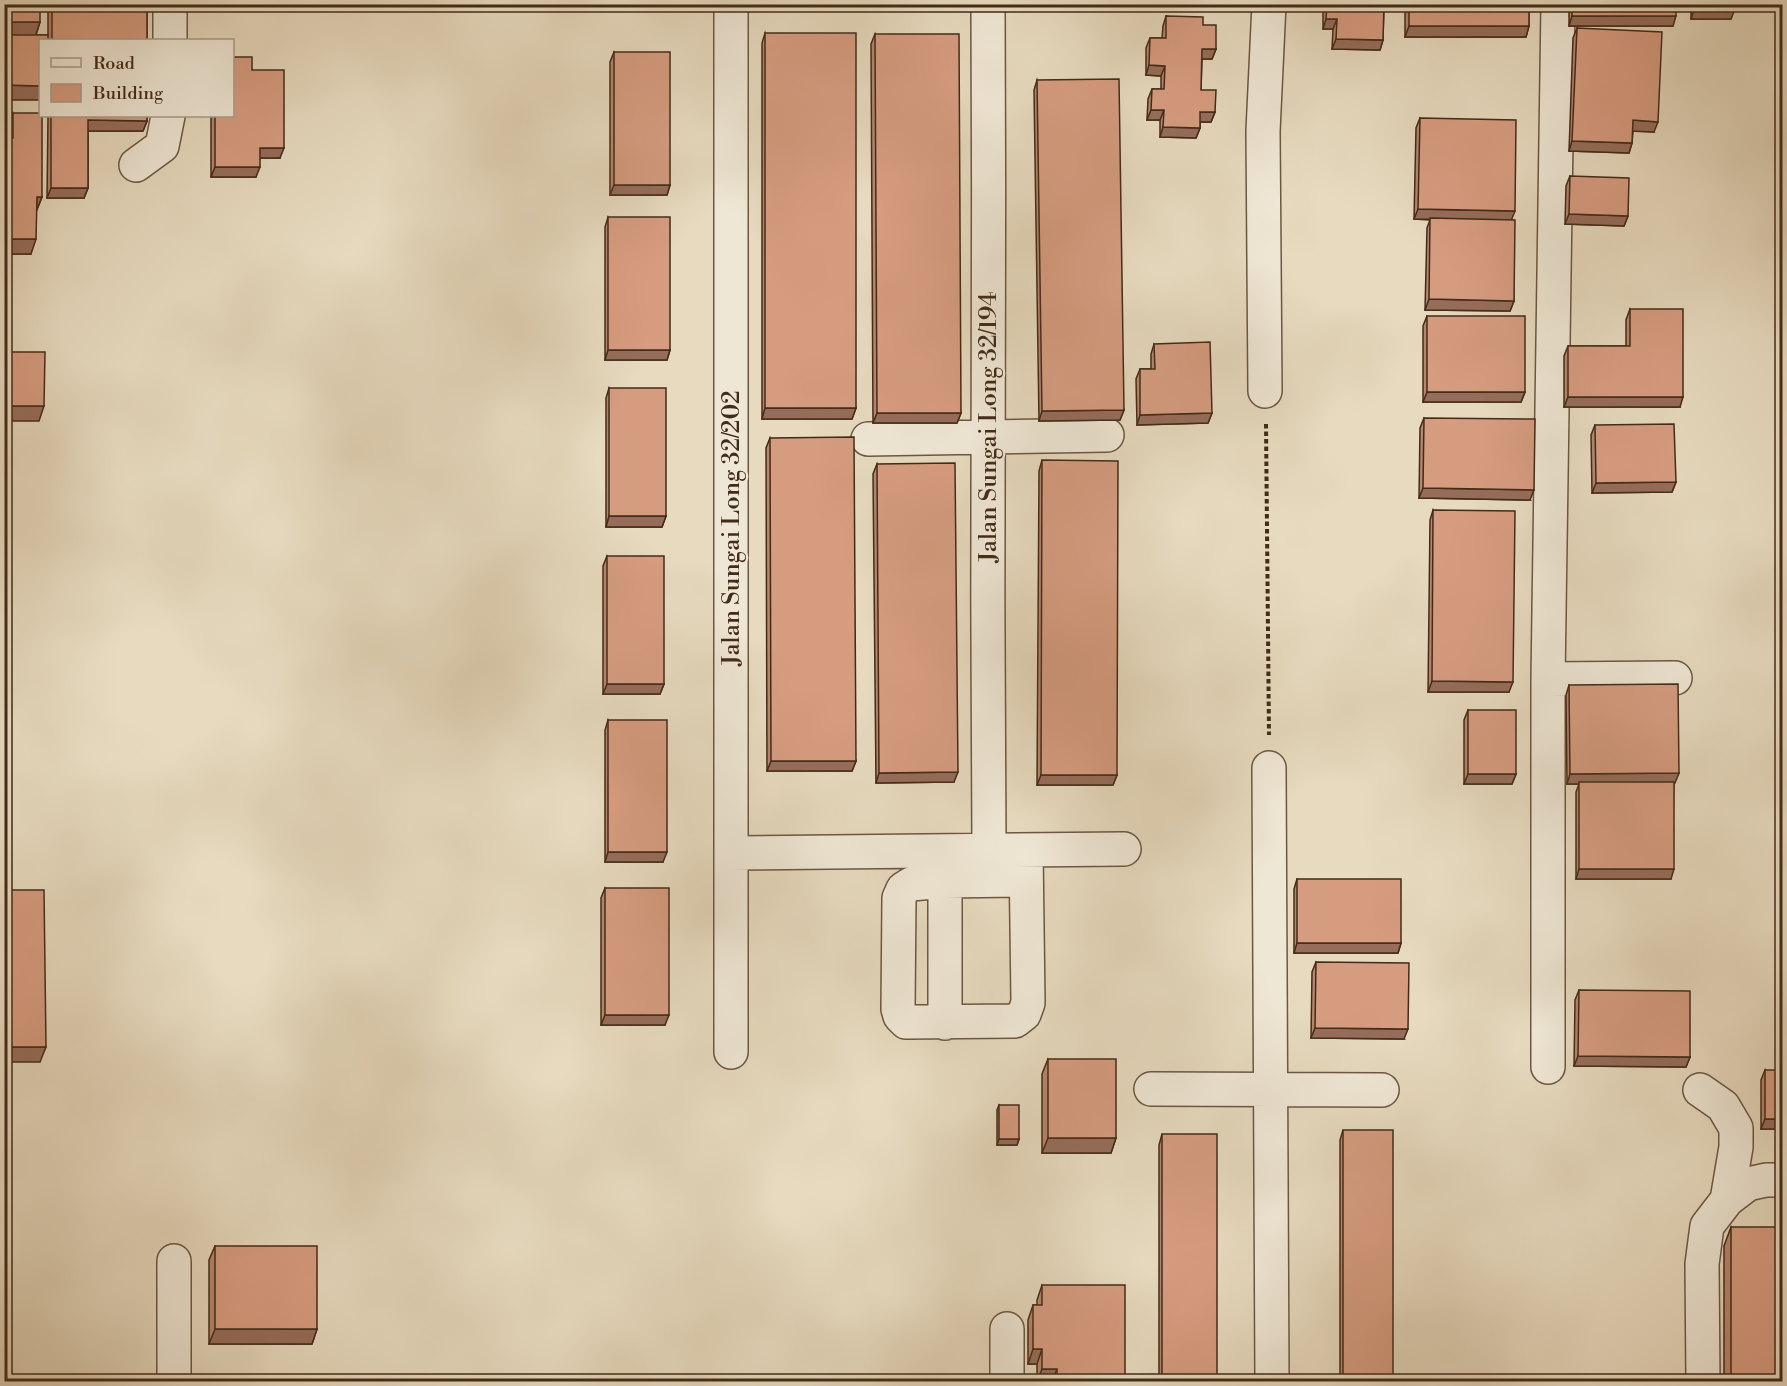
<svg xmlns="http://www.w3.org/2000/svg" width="1787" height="1386" viewBox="0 0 1787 1386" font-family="'Libre Bodoni',serif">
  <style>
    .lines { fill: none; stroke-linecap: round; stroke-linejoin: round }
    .minor-casing { stroke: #6c5742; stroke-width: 36 }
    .path { stroke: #432b19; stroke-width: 4; stroke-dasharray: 4.5 3; stroke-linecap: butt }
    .minor { stroke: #efe7d5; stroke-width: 33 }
    .wall { fill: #b8866e; stroke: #432b19; stroke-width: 1.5 }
    .shaded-wall { fill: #966d5a; stroke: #432b19; stroke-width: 1.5 }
    .building { fill: #d69c80; stroke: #432b19; stroke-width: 1.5 }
    .labels { text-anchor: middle; stroke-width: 4.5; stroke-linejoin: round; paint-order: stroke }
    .street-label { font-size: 24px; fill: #432b19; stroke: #efe7d5 }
  </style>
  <rect width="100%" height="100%" fill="#e7dabf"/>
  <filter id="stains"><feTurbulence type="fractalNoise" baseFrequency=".00333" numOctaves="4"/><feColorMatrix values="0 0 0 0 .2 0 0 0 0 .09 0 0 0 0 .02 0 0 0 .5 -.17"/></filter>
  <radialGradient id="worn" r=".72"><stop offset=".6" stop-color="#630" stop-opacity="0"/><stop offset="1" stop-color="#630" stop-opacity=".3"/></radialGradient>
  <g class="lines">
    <defs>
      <path id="minor" d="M 731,4 L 731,1052
        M 988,4 C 990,286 986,568 989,850
        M 170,40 L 170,4
        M 136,165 L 162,146 L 168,116
        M 1265,391 L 1263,131 L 1269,4
        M 868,439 L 1107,435
        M 1548,679 L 1675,678
        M 1269,768 L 1272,1382
        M 731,853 L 1124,849
        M 1026,880 L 945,881 L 911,884 L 903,889 L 899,898 L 898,1009 L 900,1016 L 906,1022 L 1015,1021 L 1024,1014 L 1028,1003 L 1026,850
        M 945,881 L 945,1023
        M 1548,1067 L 1548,679 L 1558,4
        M 1151,1089 L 1382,1090
        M 1700,1090 L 1723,1106 L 1736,1128 L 1736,1147 L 1727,1200
        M 174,1261 L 174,1382
        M 1007,1382 L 1007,1329
        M 1703,1382 L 1702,1264 L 1707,1226 L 1727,1200 L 1748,1184 L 1766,1180 L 1782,1180"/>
    </defs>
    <use href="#minor" class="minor-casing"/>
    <path class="path" d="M 1266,424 L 1269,735"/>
    <use href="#minor" class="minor"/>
  </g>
  <path class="wall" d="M 48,4 L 147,4 L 147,40 L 40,40 L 4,100 L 40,22 L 36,35 L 48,35 Z
    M 1323,4 L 1384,4 L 1383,40 L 1380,50 L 1332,49 L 1333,29 L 1323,29 Z
    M 1405,4 L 1529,4 L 1529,26 L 1526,37 L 1405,37 Z
    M 1569,4 L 1676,4 L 1673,26 L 1569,26 Z
    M 1691,4 L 1735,4 L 1731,19 L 1691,19 Z
    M 1166,16 L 1203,25 L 1216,49 L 1212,59 L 1202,59 L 1201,90 L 1215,112 L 1211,122 L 1200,122 L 1200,128 L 1196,138 L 1160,137 L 1160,120 L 1147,120 L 1148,99 L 1152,89 L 1161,89 L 1161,76 L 1146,75 L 1146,48 L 1150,38 L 1162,38 L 1163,26 Z
    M 1577,28 L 1654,132 L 1633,131 L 1632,143 L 1629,153 L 1569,151 L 1573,38 Z
    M 765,33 L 856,408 L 852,419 L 762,419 L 762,43 Z
    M 875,34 L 961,413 L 957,423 L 873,423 L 871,44 Z
    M 614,52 L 670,185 L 667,195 L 610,195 L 610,62 Z
    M 252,70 L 280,158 L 260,158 L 256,177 L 211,177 L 211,116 L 232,116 Z
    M 1037,80 L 1124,410 L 1120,420 L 1039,421 L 1034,90 Z
    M 13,113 L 42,197 L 36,212 L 31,254 L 4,254 L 6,138 L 8,138 L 8,128 Z
    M 48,116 L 147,116 L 147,121 L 143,131 L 88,131 L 88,188 L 84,198 L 47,198 Z
    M 1420,118 L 1512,220 L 1514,301 L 1510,311 L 1425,310 L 1427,228 L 1430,220 L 1414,219 L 1416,128 Z
    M 1570,176 L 1628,216 L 1624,226 L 1565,224 L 1566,186 Z
    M 608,217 L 670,350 L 667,360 L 605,360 L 605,227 Z
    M 1630,309 L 1680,407 L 1564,407 L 1564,356 L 1568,346 L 1626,346 L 1626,320 Z
    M 1427,316 L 1525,392 L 1521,402 L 1423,402 L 1423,326 Z
    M 1154,344 L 1212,413 L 1208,423 L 1137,425 L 1136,379 L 1140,369 L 1151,369 L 1151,354 Z
    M 609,388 L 666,516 L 662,527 L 606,527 L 606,398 Z
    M 1424,418 L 1530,500 L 1419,498 L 1420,428 Z
    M 1595,425 L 1676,482 L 1672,492 L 1592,493 L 1591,435 Z
    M 770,438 L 856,761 L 852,771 L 767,771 L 766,448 Z
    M 1042,460 L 1117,775 L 1113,785 L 1037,785 L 1039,471 Z
    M 877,464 L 954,782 L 876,783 L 873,474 Z
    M 1433,510 L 1509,692 L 1428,692 L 1430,520 Z
    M 607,556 L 664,684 L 660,694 L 603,694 L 603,566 Z
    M 1569,685 L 1679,773 L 1674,783 L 1671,879 L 1576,879 L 1576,792 L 1579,784 L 1567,784 L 1566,695 Z
    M 1468,710 L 1516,774 L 1512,784 L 1464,784 L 1464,720 Z
    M 608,720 L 663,862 L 605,862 L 605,730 Z
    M 1297,879 L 1401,943 L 1398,953 L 1294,953 L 1294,889 Z
    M 605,888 L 665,1025 L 601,1025 L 601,898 Z
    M 1316,962 L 1404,1039 L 1311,1038 L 1312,972 Z
    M 1579,990 L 1690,1057 L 1686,1067 L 1574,1066 L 1575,1000 Z
    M 1048,1059 L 1116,1138 L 1111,1153 L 1042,1153 L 1042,1074 Z
    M 1765,1070 L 1782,1129 L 1761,1129 L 1761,1080 Z
    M 999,1105 L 1019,1139 L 1017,1145 L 997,1145 L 997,1110 Z
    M 1343,1130 L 1393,1382 L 1340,1382 L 1340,1140 Z
    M 1162,1134 L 1217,1382 L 1159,1382 L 1159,1145 Z
    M 1731,1227 L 1782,1382 L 1724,1382 L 1724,1246 Z
    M 215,1246 L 317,1329 L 312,1344 L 209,1344 L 209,1260 Z
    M 1042,1285 L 1125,1382 L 1037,1382 L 1037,1364 L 1028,1364 L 1028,1320 L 1033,1305 L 1037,1305 L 1037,1300 Z"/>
  <path class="shaded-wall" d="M 1694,9 L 1735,9 L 1731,19 L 1691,19 Z
    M 1572,16 L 1676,16 L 1673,26 L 1569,26 Z
    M 1326,19 L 1337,19 L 1333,29 L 1323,29 Z
    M 4,22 L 40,22 L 35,37 L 4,36 Z
    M 1409,26 L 1529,26 L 1526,37 L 1405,37 Z
    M 1336,39 L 1383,40 L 1380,50 L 1332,49 Z
    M 1202,49 L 1216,49 L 1212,59 L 1198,59 Z
    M 1149,65 L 1165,66 L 1161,76 L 1146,75 Z
    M 4,85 L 40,86 L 40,100 L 4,100 Z
    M 1151,110 L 1164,110 L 1160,120 L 1147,120 Z
    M 1200,112 L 1215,112 L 1211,122 L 1196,122 Z
    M 88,120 L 147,121 L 143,131 L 84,131 Z
    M 1633,120 L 1658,122 L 1654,132 L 1629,131 Z
    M 1163,127 L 1200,128 L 1196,138 L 1160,137 Z
    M 1572,141 L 1632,143 L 1629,153 L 1569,151 Z
    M 260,148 L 284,148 L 280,158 L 256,158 Z
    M 215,167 L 260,167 L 256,177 L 211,177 Z
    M 614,185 L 670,185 L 667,195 L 610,195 Z
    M 51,188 L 88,188 L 84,198 L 47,198 Z
    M 37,197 L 42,197 L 36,212 Z
    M 1418,209 L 1515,211 L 1511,221 L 1414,219 Z
    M 1569,214 L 1628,216 L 1624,226 L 1565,224 Z
    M 4,239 L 36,239 L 31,254 L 4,254 Z
    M 1429,299 L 1514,301 L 1510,311 L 1425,310 Z
    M 608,350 L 670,350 L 667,360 L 605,360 Z
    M 1427,392 L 1525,392 L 1521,402 L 1423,402 Z
    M 1568,397 L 1683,397 L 1680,407 L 1564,407 Z
    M 4,406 L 44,406 L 39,421 L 4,421 Z
    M 765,408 L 856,408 L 852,419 L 762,419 Z
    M 1124,410 L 1120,420 L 1039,421 L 1042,411 Z
    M 877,413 L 961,413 L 957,423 L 873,423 Z
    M 1212,413 L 1208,423 L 1137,425 L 1140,415 Z
    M 1676,482 L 1672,492 L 1592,493 L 1596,483 Z
    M 1423,488 L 1534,490 L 1530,500 L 1419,498 Z
    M 609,516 L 666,516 L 662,527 L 606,527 Z
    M 1432,681 L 1513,682 L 1509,692 L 1428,692 Z
    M 607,684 L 664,684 L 660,694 L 603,694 Z
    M 771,761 L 856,761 L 852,771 L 767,771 Z
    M 958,772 L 954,782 L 876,783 L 879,773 Z
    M 1679,773 L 1675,783 L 1579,784 L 1579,782 L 1579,784 L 1567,784 L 1570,774 Z
    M 1468,774 L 1516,774 L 1512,784 L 1464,784 Z
    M 1041,775 L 1117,775 L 1113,785 L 1037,785 Z
    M 608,852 L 667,852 L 663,862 L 605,862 Z
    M 1579,869 L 1674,869 L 1671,879 L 1576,879 Z
    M 1297,943 L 1401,943 L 1398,953 L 1294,953 Z
    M 605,1015 L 669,1015 L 665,1025 L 601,1025 Z
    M 1315,1028 L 1408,1029 L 1404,1039 L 1311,1038 Z
    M 4,1047 L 46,1047 L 40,1062 L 4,1062 Z
    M 1578,1056 L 1690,1057 L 1686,1067 L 1574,1066 Z
    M 1765,1119 L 1782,1119 L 1782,1129 L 1761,1129 Z
    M 1048,1138 L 1116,1138 L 1111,1153 L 1042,1153 Z
    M 999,1139 L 1019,1139 L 1017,1145 L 997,1145 Z
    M 215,1329 L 317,1329 L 312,1344 L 209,1344 Z
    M 1033,1349 L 1042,1349 L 1037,1364 L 1028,1364 Z
    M 1042,1369 L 1057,1369 L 1052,1382 L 1037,1382 Z"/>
  <path class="building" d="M 4,4 L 40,4 L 40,22 L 4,22 Z
    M 52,4 L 147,4 L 147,40 L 52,40 Z
    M 1327,4 L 1384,4 L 1383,40 L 1336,39 L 1337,19 L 1326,19 Z
    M 1409,4 L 1529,4 L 1529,26 L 1409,26 Z
    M 1572,4 L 1676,4 L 1676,16 L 1572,16 Z
    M 1694,4 L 1735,4 L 1735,9 L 1694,9 Z
    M 1166,16 L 1203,17 L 1203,25 L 1216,25 L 1216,49 L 1202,49 L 1201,90 L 1216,90 L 1215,112 L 1200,112 L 1200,128 L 1163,127 L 1164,110 L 1151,110 L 1152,89 L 1164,89 L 1165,66 L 1149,65 L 1150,38 L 1166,38 Z
    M 1577,28 L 1662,32 L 1658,122 L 1633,120 L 1632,143 L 1572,141 Z
    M 765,33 L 856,33 L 856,408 L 765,408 Z
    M 875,34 L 959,34 L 961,413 L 877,413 Z
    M 4,35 L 48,35 L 48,40 L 40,40 L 40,86 L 4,85 Z
    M 614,52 L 670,52 L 670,185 L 614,185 Z
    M 232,57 L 252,57 L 252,70 L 284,70 L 284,148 L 260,148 L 260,167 L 215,167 L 215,116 L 232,116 Z
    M 1119,79 L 1124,410 L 1042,411 L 1037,80 Z
    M 13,113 L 40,113 L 40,116 L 42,116 L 42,197 L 37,197 L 36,239 L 4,239 L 4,114 L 6,114 L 6,138 L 13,138 Z
    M 51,116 L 147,116 L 147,121 L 88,120 L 88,188 L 51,188 Z
    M 1420,118 L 1516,120 L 1515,211 L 1418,209 Z
    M 1570,176 L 1629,178 L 1628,216 L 1569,214 Z
    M 608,217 L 670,217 L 670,350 L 608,350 Z
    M 1430,218 L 1515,220 L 1514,301 L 1429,299 Z
    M 1630,309 L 1683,309 L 1683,397 L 1568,397 L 1568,346 L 1630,346 Z
    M 1427,316 L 1525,316 L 1525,392 L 1427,392 Z
    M 1210,342 L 1212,413 L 1140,415 L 1140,369 L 1155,369 L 1154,344 Z
    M 4,352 L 45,352 L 44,406 L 4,406 Z
    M 609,388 L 666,388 L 666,516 L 609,516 Z
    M 1424,418 L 1535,419 L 1534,490 L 1423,488 Z
    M 1674,424 L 1676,482 L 1596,483 L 1595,425 Z
    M 854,437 L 856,761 L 771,761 L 770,438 Z
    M 1042,460 L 1118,461 L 1117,775 L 1041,775 Z
    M 955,463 L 958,772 L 879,773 L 877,464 Z
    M 1433,510 L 1515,511 L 1513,682 L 1432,681 Z
    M 607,556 L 664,556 L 664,684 L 607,684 Z
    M 1678,684 L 1679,773 L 1570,774 L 1569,685 Z
    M 1468,710 L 1516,710 L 1516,774 L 1468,774 Z
    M 608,720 L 667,720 L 667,852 L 608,852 Z
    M 1579,782 L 1674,782 L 1674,869 L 1579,869 Z
    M 1297,879 L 1401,879 L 1401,943 L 1297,943 Z
    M 605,888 L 669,888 L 669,1015 L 605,1015 Z
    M 4,890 L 44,890 L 46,1047 L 4,1047 Z
    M 1316,962 L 1409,963 L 1408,1029 L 1315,1028 Z
    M 1579,990 L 1690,991 L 1690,1057 L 1578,1056 Z
    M 1048,1059 L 1116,1059 L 1116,1138 L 1048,1138 Z
    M 1765,1070 L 1782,1070 L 1782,1119 L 1765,1119 Z
    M 999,1105 L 1019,1105 L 1019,1139 L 999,1139 Z
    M 1343,1130 L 1393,1130 L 1393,1382 L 1343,1382 Z
    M 1162,1134 L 1217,1134 L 1217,1382 L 1162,1382 Z
    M 1731,1227 L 1782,1227 L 1782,1382 L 1731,1382 Z
    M 215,1246 L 317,1246 L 317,1329 L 215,1329 Z
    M 1042,1285 L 1125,1285 L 1125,1382 L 1057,1382 L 1057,1369 L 1042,1369 L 1042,1349 L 1033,1349 L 1033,1305 L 1042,1305 Z"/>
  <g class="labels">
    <g class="street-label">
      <text transform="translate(988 427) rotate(-90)" y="8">Jalan Sungai Long 32/194</text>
      <text transform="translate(731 528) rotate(-90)" y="8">Jalan Sungai Long 32/202</text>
    </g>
  </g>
  <rect width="1787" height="1386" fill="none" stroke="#e7dabf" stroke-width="24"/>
  <rect x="6" y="6" width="1775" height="1374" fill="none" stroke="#432b19" stroke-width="3"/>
  <rect x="12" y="12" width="1763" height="1362" fill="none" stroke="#432b19" stroke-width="1.5"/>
  <rect x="39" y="39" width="195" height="78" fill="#efe7d5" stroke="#aa9c8a" stroke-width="1.5"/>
  <rect x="51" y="58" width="30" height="9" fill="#efe7d5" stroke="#aa9c8a" stroke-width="1.5"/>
  <text x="93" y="69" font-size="18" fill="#432b19">Road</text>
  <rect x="51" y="84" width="30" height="18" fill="#d69c80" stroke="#aa9c8a" stroke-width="1.5"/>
  <text x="93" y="99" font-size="18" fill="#432b19">Building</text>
  <rect width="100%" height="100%" filter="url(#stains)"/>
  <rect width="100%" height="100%" fill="url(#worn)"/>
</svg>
